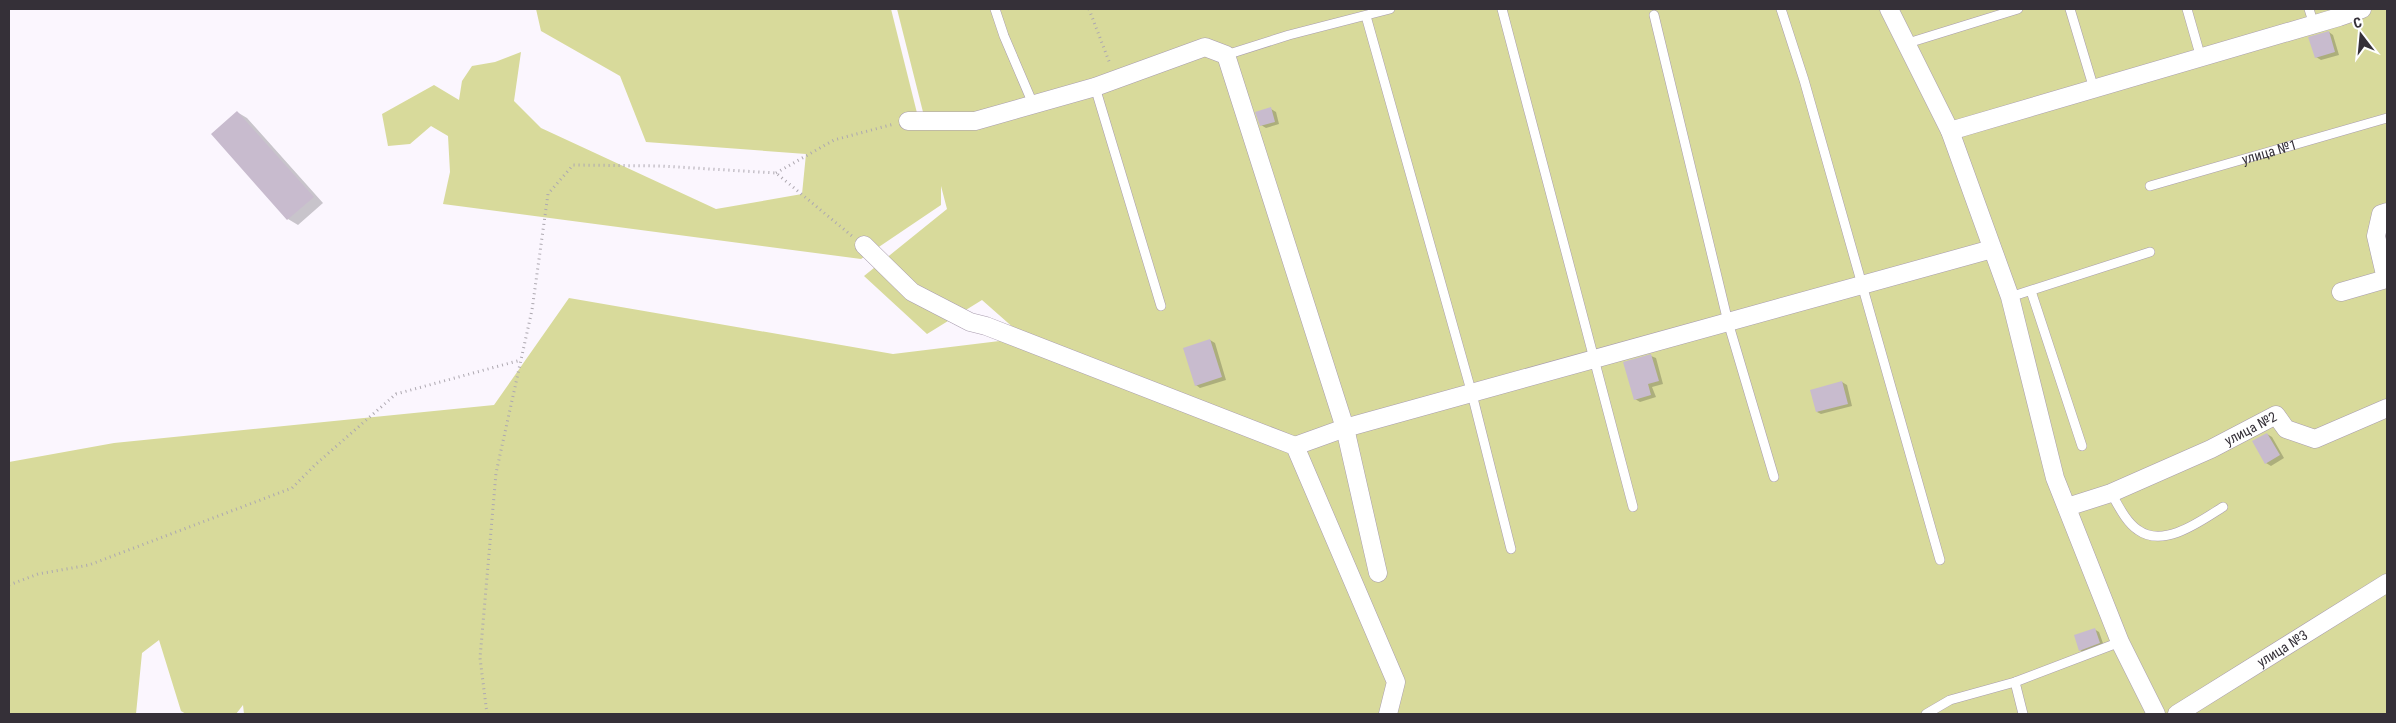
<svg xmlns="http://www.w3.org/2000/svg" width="2396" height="723" viewBox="0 0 2396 723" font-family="'Roboto Condensed',sans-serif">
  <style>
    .green { fill: #d8da9b }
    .shadow { fill: #0003 }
    .building { fill: #c8bbce }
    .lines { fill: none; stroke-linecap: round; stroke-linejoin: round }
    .lane-casing { stroke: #a89cae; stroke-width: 10 }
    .street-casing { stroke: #a89cae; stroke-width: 19 }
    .path { stroke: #ada8b0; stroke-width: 3; stroke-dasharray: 1 4; stroke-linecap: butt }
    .lane { stroke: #fff; stroke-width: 9 }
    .street { stroke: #fff; stroke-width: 18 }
    .labels { text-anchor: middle; stroke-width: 4; stroke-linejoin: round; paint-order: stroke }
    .street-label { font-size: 14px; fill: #353038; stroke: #fff }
  </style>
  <rect width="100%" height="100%" fill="#fbf6fe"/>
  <path class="green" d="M 536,9 L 891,9 L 917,113 L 924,116 L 897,9 L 2387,9 L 2387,714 L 244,714 L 243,705 L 236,714 L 186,714 L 181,711 L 159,640 L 142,653 L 136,714 L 9,714 L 9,462 L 114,443 L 494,405 L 569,298 L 893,354 L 1025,338 L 982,300 L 927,334 L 864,276 L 947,209 L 941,186 L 941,205 L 861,259 L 443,204 L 450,172 L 448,136 L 431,126 L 410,144 L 388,146 L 382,114 L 434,85 L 459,100 L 462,81 L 472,66 L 495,62 L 521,52 L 514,101 L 541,128 L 716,209 L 802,194 L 806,154 L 646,142 L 620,76 L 541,31 Z"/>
  <path class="shadow" d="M 2329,32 L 2333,35 L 2339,55 L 2321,60 L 2316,57 Z
    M 1271,109 L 1276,112 L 1279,124 L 1266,128 L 1261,125 Z
    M 237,112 L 247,118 L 323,203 L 298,225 L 288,219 L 213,134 Z
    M 1210,340 L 1215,343 L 1226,380 L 1200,388 L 1196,385 Z
    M 1651,356 L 1656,358 L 1663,384 L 1652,387 L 1656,397 L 1640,402 L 1635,399 Z
    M 1842,382 L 1847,385 L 1852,406 L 1821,414 L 1817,412 Z
    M 2267,434 L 2272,437 L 2284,458 L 2271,466 L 2266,463 Z
    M 2094,629 L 2099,632 L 2104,646 L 2085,653 L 2080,650 Z"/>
  <path class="building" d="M 2329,31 L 2335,52 L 2315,58 L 2308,37 Z
    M 1271,107 L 1275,122 L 1260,126 L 1255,112 Z
    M 237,111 L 314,197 L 287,220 L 211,134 Z
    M 1210,339 L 1222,377 L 1195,386 L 1183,348 Z
    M 1651,354 L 1659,381 L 1648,384 L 1651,395 L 1634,400 L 1623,362 Z
    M 1842,381 L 1848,404 L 1816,412 L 1810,390 Z
    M 2267,433 L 2280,455 L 2265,464 L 2252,441 Z
    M 2095,628 L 2100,643 L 2079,651 L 2074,635 Z"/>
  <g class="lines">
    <defs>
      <g id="lane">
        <path d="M 995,9 L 1004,36 L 1033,104"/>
        <path d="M 1502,9 L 1633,507"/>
        <path d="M 1781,9 L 1804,80 L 1940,560"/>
        <path d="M 2070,9 L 2094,89"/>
        <path d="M 2187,9 L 2201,58"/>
        <path d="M 2309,9 L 2314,25"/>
        <path d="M 1654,15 L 1728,322 L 1774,477"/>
        <path d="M 1366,16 L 1472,394 L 1511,549"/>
        <path d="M 1908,43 L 2018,9"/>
        <path d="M 1226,55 L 1289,35 L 1390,9"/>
        <path d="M 1095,87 L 1161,306"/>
        <path id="s1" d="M 2150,186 L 2387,118"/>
        <path d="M 2031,291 L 2082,446"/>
        <path d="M 2010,297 L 2150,252"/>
        <path d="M 2111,493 C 2118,505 2126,522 2138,530 C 2164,549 2202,520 2223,507"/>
        <path d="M 2015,682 L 2023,714"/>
        <path d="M 1926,714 L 1950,700 L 2015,682 L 2120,642"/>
      </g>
      <g id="street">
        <path d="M 1889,9 L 1950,131 L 2010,297 L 2055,478 L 2120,642 L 2156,714"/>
        <path d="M 908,121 L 975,121 L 1095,87 L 1205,47 L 1226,55 L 1345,428 L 1378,573"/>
        <path d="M 1950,131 L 2339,17 L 2362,9"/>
        <path d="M 864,245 L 912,292 L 970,322 L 986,326 L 1295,446 L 1396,682 L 1388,714"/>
        <path d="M 2341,292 L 2386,279 L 2376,236 L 2381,214 L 2387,212"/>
        <path d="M 1295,446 L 1345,428 L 1992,249"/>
        <path id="s2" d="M 2067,507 L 2111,493 L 2211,449 L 2276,415 L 2286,429 L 2315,439 L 2387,408"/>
        <path id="s3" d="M 2177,714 L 2387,583"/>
      </g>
    </defs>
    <use href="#lane" class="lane-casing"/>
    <use href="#street" class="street-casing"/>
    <path class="path" d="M 1089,9 L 1110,64
      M 776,173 L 834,140 L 894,124
      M 9,585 L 38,574 L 89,565 L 292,488 L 316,464 L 396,394 L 521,360
      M 487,714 L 480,658 L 496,473 L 532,310 L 548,194 L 573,165 L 661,166 L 776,173 L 852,236"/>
    <use href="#lane" class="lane"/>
    <use href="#street" class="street"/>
  </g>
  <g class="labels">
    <g class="street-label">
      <text dy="5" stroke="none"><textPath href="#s1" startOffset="124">улица №1</textPath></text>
      <text dy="5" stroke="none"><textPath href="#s2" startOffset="200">улица №2</textPath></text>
      <text dy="5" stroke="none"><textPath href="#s3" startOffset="124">улица №3</textPath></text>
    </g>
  </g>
  <rect width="2396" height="723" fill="none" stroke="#353038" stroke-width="20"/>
  <g transform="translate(2361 35) rotate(344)" stroke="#ffffff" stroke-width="4" paint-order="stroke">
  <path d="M0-4L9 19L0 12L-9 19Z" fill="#353038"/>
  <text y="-8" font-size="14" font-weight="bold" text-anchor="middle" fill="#353038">С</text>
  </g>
</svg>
